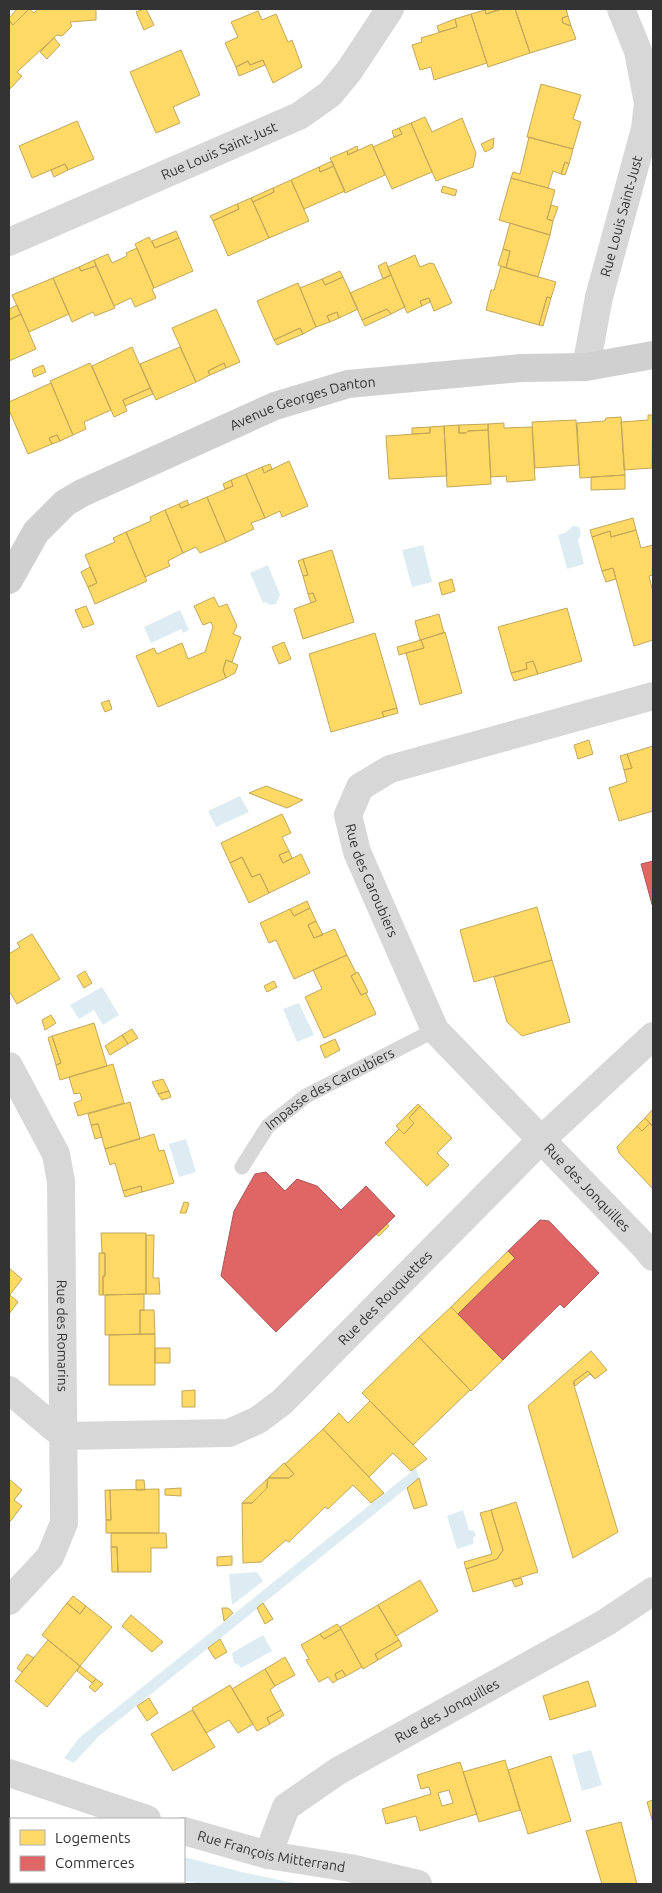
<svg xmlns="http://www.w3.org/2000/svg" width="662" height="1893" viewBox="0 0 662 1893" font-family="Ubuntu,sans-serif">
  <style>
    .water { fill: #ddebf3 }
    .homes { fill: #ffd966; stroke: #c2a757; fill-rule: evenodd }
    .shops { fill: #e06666; stroke: #ac5757 }
    .lines { fill: none; stroke-linecap: round; stroke-linejoin: round }
    .lane { stroke: #d7d7d7; stroke-width: 15 }
    .street { stroke: #d7d7d7; stroke-width: 28 }
    .secondary { stroke: #d0d0d0; stroke-width: 28 }
    .labels { text-anchor: middle; stroke-width: 5; stroke-linejoin: round; paint-order: stroke }
    .street-label { font-size: 14px; fill: #333; stroke: #fff }
  </style>
  <rect width="100%" height="100%" fill="#fff"/>
  <path class="water" d="M 573,526 L 579,527 L 581,534 L 578,540 L 584,564 L 567,569 L 558,535 L 565,533 Z
    M 423,545 L 432,582 L 412,587 L 402,550 Z
    M 268,565 L 280,595 L 276,604 L 270,605 L 265,602 L 263,603 L 250,573 Z
    M 180,610 L 189,630 L 183,633 L 181,629 L 151,643 L 144,627 Z
    M 240,796 L 249,812 L 216,827 L 208,811 Z
    M 102,987 L 119,1015 L 103,1025 L 94,1010 L 79,1019 L 70,1005 Z
    M 299,1003 L 314,1035 L 297,1042 L 283,1009 Z
    M 186,1139 L 196,1172 L 179,1177 L 169,1144 Z
    M 416,1468 L 419,1478 L 99,1736 L 74,1763 L 64,1758 L 79,1738 Z
    M 463,1510 L 469,1530 L 474,1531 L 476,1535 L 473,1538 L 473,1544 L 457,1549 L 447,1516 Z
    M 257,1572 L 263,1581 L 232,1605 L 229,1574 Z
    M 263,1635 L 272,1651 L 241,1668 L 239,1665 L 234,1663 L 232,1653 Z
    M 591,1750 L 602,1785 L 582,1791 L 572,1755 Z
    M 184,1857 L 242,1872 L 298,1884 L 195,1883 L 184,1880 Z"/>
  <path class="homes" d="M 17,9 L 29,9 L 13,25 L 9,20 L 9,18 Z
    M 29,9 L 34,13 L 38,9 L 96,9 L 96,20 L 70,22 L 72,26 L 62,36 L 57,35 L 17,72 L 22,76 L 9,90 L 9,21 L 13,25 Z
    M 144,9 L 146,9 L 154,25 L 144,30 L 136,12 Z
    M 488,9 L 500,9 L 500,10 L 486,14 L 485,10 Z
    M 500,9 L 515,9 L 530,53 L 488,67 L 471,14 L 485,10 L 486,14 Z
    M 515,9 L 566,9 L 568,16 L 562,18 L 563,23 L 571,26 L 576,39 L 530,53 Z
    M 258,11 L 262,20 L 276,14 L 288,42 L 292,40 L 302,67 L 273,83 L 263,60 L 250,65 L 248,61 L 236,67 L 225,43 L 238,37 L 231,22 Z
    M 471,14 L 487,63 L 434,80 L 431,67 L 420,70 L 412,45 L 422,42 L 421,38 L 457,27 L 455,19 Z
    M 568,16 L 571,26 L 563,23 L 562,18 Z
    M 455,19 L 457,27 L 439,32 L 437,26 Z
    M 54,38 L 60,45 L 47,59 L 40,52 Z
    M 181,50 L 200,95 L 173,107 L 180,123 L 156,133 L 130,72 Z
    M 263,60 L 265,65 L 239,76 L 236,67 L 248,61 L 250,65 Z
    M 541,84 L 581,95 L 573,119 L 581,122 L 573,149 L 527,137 Z
    M 425,117 L 432,132 L 462,118 L 476,153 L 473,167 L 436,181 L 411,123 Z
    M 77,121 L 94,159 L 68,170 L 65,164 L 32,178 L 19,146 Z
    M 411,123 L 432,172 L 392,189 L 373,147 L 402,134 L 399,128 Z
    M 399,128 L 402,134 L 394,137 L 392,131 Z
    M 529,137 L 573,149 L 569,164 L 565,162 L 561,174 L 553,171 L 548,188 L 511,178 L 513,172 L 520,174 Z
    M 494,138 L 493,148 L 485,152 L 481,144 Z
    M 372,144 L 385,175 L 345,193 L 330,158 L 347,151 L 348,155 Z
    M 357,146 L 358,150 L 348,155 L 347,151 Z
    M 332,161 L 334,166 L 320,172 L 319,167 Z
    M 565,162 L 569,164 L 565,175 L 561,174 Z
    M 65,164 L 68,170 L 54,177 L 51,170 Z
    M 334,166 L 345,191 L 304,209 L 291,180 L 319,167 L 320,172 Z
    M 511,178 L 555,190 L 547,219 L 553,221 L 550,235 L 499,220 Z
    M 291,180 L 309,221 L 269,238 L 253,202 L 274,192 L 273,188 Z
    M 443,186 L 457,190 L 455,196 L 441,192 Z
    M 273,188 L 274,192 L 253,202 L 251,198 Z
    M 251,198 L 269,238 L 228,256 L 213,221 L 239,209 L 237,204 Z
    M 237,204 L 239,209 L 213,221 L 210,216 Z
    M 551,205 L 558,207 L 553,221 L 547,219 Z
    M 510,223 L 550,235 L 538,277 L 506,268 L 510,251 L 503,249 Z
    M 176,231 L 179,238 L 155,248 L 152,241 Z
    M 149,237 L 155,248 L 179,238 L 193,271 L 154,288 L 135,244 Z
    M 137,248 L 154,288 L 152,289 L 156,298 L 135,307 L 131,298 L 114,306 L 94,260 L 108,254 L 112,263 L 127,256 L 126,253 Z
    M 503,249 L 510,251 L 506,268 L 498,265 Z
    M 415,255 L 420,267 L 430,263 L 434,264 L 452,303 L 434,311 L 429,298 L 420,301 L 422,306 L 407,313 L 388,267 Z
    M 94,260 L 96,266 L 81,271 L 79,267 Z
    M 386,262 L 391,275 L 383,279 L 378,266 Z
    M 96,266 L 115,308 L 95,316 L 93,312 L 72,322 L 53,278 L 79,267 L 81,271 Z
    M 501,266 L 556,282 L 551,298 L 547,297 L 539,325 L 486,310 L 491,290 L 494,290 Z
    M 340,271 L 343,277 L 325,285 L 322,279 Z
    M 391,275 L 405,307 L 391,314 L 387,309 L 362,320 L 350,293 Z
    M 343,277 L 358,309 L 339,318 L 337,312 L 327,316 L 330,322 L 316,327 L 300,288 L 322,279 L 325,285 Z
    M 53,278 L 69,314 L 29,332 L 12,295 Z
    M 298,283 L 316,327 L 303,334 L 300,328 L 274,340 L 257,301 Z
    M 547,297 L 551,298 L 543,326 L 539,325 Z
    M 429,298 L 430,302 L 422,306 L 420,301 Z
    M 17,305 L 21,314 L 9,320 L 9,309 Z
    M 216,309 L 240,362 L 226,368 L 224,363 L 208,371 L 210,375 L 196,382 L 172,328 Z
    M 387,309 L 391,314 L 365,326 L 362,320 Z
    M 337,312 L 339,318 L 330,322 L 327,316 Z
    M 21,314 L 36,349 L 9,361 L 9,320 Z
    M 300,328 L 303,334 L 277,345 L 274,340 Z
    M 132,347 L 150,388 L 123,400 L 127,411 L 114,417 L 92,366 Z
    M 180,347 L 196,382 L 156,400 L 140,364 Z
    M 90,363 L 111,410 L 84,422 L 86,429 L 73,435 L 50,381 Z
    M 224,363 L 226,368 L 210,375 L 208,371 Z
    M 43,365 L 46,372 L 34,377 L 32,370 Z
    M 51,383 L 73,435 L 60,441 L 57,435 L 49,438 L 52,444 L 28,454 L 9,410 L 9,402 Z
    M 150,388 L 153,394 L 125,406 L 123,400 Z
    M 648,415 L 653,415 L 652,468 L 624,470 L 621,422 L 648,420 Z
    M 621,417 L 625,475 L 580,478 L 577,423 L 605,421 L 606,418 Z
    M 576,420 L 579,465 L 535,468 L 532,422 Z
    M 504,423 L 504,428 L 532,427 L 535,480 L 507,482 L 506,476 L 491,477 L 488,424 Z
    M 488,424 L 488,430 L 468,431 L 466,433 L 459,433 L 459,425 Z
    M 459,425 L 459,433 L 466,433 L 468,431 L 488,430 L 491,484 L 447,487 L 444,426 Z
    M 444,426 L 447,476 L 389,479 L 386,436 L 430,433 L 430,427 Z
    M 430,427 L 430,433 L 412,434 L 412,428 Z
    M 57,435 L 60,441 L 52,444 L 49,438 Z
    M 289,461 L 308,506 L 282,517 L 280,511 L 265,518 L 246,474 L 262,467 L 264,473 Z
    M 270,464 L 272,469 L 264,473 L 262,467 Z
    M 246,474 L 265,518 L 251,523 L 254,529 L 226,542 L 207,497 L 233,486 L 231,480 Z
    M 625,475 L 625,489 L 591,490 L 591,477 Z
    M 231,480 L 233,486 L 225,489 L 223,484 Z
    M 207,497 L 226,542 L 200,553 L 196,547 L 183,553 L 165,510 L 179,504 L 181,508 Z
    M 187,500 L 189,505 L 181,508 L 179,504 Z
    M 165,510 L 183,553 L 168,561 L 170,566 L 145,577 L 126,532 L 151,521 L 150,517 Z
    M 633,518 L 636,530 L 611,537 L 610,531 L 592,537 L 590,530 Z
    M 636,530 L 641,548 L 653,545 L 653,575 L 649,576 L 653,592 L 653,640 L 634,646 L 613,568 L 602,571 L 592,537 L 610,531 L 611,537 Z
    M 126,532 L 147,581 L 95,604 L 88,587 L 97,583 L 85,555 L 115,542 L 113,538 Z
    M 332,550 L 354,622 L 303,639 L 294,609 L 316,601 L 313,593 L 308,594 L 303,576 L 308,575 L 303,559 Z
    M 303,559 L 308,575 L 303,576 L 298,561 Z
    M 90,567 L 97,583 L 88,587 L 81,572 Z
    M 613,568 L 616,579 L 606,582 L 602,571 Z
    M 452,579 L 455,591 L 442,595 L 439,583 Z
    M 313,593 L 316,601 L 311,603 L 308,594 Z
    M 214,597 L 219,607 L 227,604 L 237,626 L 233,634 L 241,637 L 232,662 L 226,660 L 223,670 L 226,678 L 158,707 L 136,656 L 154,648 L 157,654 L 182,643 L 188,659 L 205,652 L 213,627 L 211,622 L 203,625 L 194,606 Z
    M 86,606 L 94,624 L 83,628 L 75,610 Z
    M 567,608 L 582,661 L 538,674 L 533,661 L 526,663 L 527,669 L 511,673 L 498,627 Z
    M 439,614 L 444,633 L 420,640 L 415,621 Z
    M 445,632 L 462,693 L 420,705 L 406,653 L 424,648 L 421,640 Z
    M 375,633 L 397,708 L 382,712 L 384,717 L 331,732 L 309,654 Z
    M 421,640 L 424,648 L 399,655 L 397,647 Z
    M 284,642 L 291,659 L 279,664 L 272,647 Z
    M 226,660 L 238,665 L 235,673 L 226,678 L 223,670 Z
    M 533,661 L 538,674 L 514,681 L 511,673 L 527,669 L 526,663 Z
    M 109,700 L 112,709 L 105,712 L 101,703 Z
    M 397,708 L 398,713 L 384,717 L 382,712 Z
    M 589,740 L 593,754 L 578,759 L 574,745 Z
    M 653,746 L 653,811 L 619,821 L 609,788 L 627,782 L 624,770 L 632,768 L 627,754 Z
    M 627,754 L 632,768 L 624,770 L 620,756 Z
    M 266,786 L 303,800 L 287,808 L 249,793 Z
    M 282,814 L 291,833 L 282,837 L 289,851 L 279,855 L 283,863 L 301,854 L 310,873 L 269,893 L 260,874 L 252,877 L 242,857 L 230,863 L 221,843 Z
    M 289,851 L 292,858 L 283,863 L 279,855 Z
    M 242,857 L 252,877 L 260,874 L 269,893 L 249,903 L 230,863 Z
    M 307,901 L 310,908 L 294,916 L 290,909 Z
    M 537,907 L 552,960 L 474,982 L 460,930 Z
    M 310,908 L 316,921 L 308,925 L 314,938 L 335,929 L 347,955 L 294,979 L 276,940 L 269,943 L 260,923 L 290,909 L 294,916 Z
    M 316,921 L 323,935 L 314,938 L 308,925 Z
    M 32,934 L 60,979 L 17,1004 L 9,991 L 9,954 L 20,947 L 17,943 Z
    M 347,955 L 356,973 L 351,976 L 361,995 L 366,993 L 376,1014 L 324,1038 L 305,997 L 322,989 L 313,970 Z
    M 552,960 L 570,1022 L 522,1036 L 507,1022 L 494,977 Z
    M 85,971 L 92,983 L 84,988 L 77,976 Z
    M 358,972 L 368,992 L 361,995 L 351,976 Z
    M 274,981 L 277,987 L 267,992 L 264,986 Z
    M 51,1015 L 56,1023 L 45,1030 L 42,1020 Z
    M 94,1023 L 107,1066 L 60,1080 L 56,1065 L 61,1063 L 52,1036 Z
    M 132,1029 L 138,1038 L 128,1044 L 122,1035 Z
    M 122,1035 L 128,1044 L 110,1055 L 105,1046 Z
    M 52,1036 L 61,1063 L 56,1065 L 48,1038 Z
    M 335,1039 L 340,1050 L 325,1058 L 320,1046 Z
    M 113,1064 L 124,1103 L 78,1116 L 74,1103 L 82,1100 L 80,1093 L 74,1094 L 69,1077 Z
    M 163,1079 L 169,1091 L 158,1094 L 152,1082 Z
    M 169,1091 L 171,1097 L 162,1100 L 158,1094 Z
    M 130,1102 L 140,1139 L 105,1149 L 98,1124 L 91,1125 L 88,1114 Z
    M 418,1104 L 420,1106 L 409,1118 L 414,1123 L 404,1134 L 396,1126 Z
    M 420,1106 L 452,1138 L 437,1153 L 449,1165 L 427,1186 L 385,1143 L 399,1129 L 404,1134 L 414,1123 L 409,1118 Z
    M 653,1109 L 653,1127 L 645,1118 Z
    M 645,1118 L 650,1123 L 642,1131 L 637,1126 Z
    M 650,1123 L 653,1127 L 653,1189 L 619,1153 L 617,1147 L 637,1126 L 642,1131 Z
    M 98,1124 L 102,1137 L 95,1139 L 91,1125 Z
    M 154,1134 L 159,1151 L 164,1150 L 174,1183 L 142,1192 L 141,1186 L 123,1191 L 115,1163 L 110,1165 L 105,1149 Z
    M 141,1186 L 142,1192 L 125,1197 L 123,1191 Z
    M 184,1202 L 189,1203 L 186,1213 L 180,1213 Z
    M 387,1223 L 389,1226 L 379,1236 L 376,1234 Z
    M 101,1233 L 146,1233 L 146,1294 L 103,1295 L 103,1276 L 105,1276 L 105,1253 L 102,1253 Z
    M 146,1235 L 154,1235 L 153,1278 L 159,1278 L 160,1294 L 146,1294 Z
    M 508,1251 L 515,1258 L 458,1314 L 451,1307 Z
    M 99,1253 L 105,1253 L 105,1276 L 103,1276 L 103,1295 L 99,1295 Z
    M 9,1268 L 22,1279 L 9,1296 Z
    M 144,1294 L 144,1310 L 140,1310 L 140,1334 L 105,1335 L 105,1295 Z
    M 10,1295 L 18,1302 L 9,1314 L 9,1296 Z
    M 451,1307 L 503,1360 L 471,1391 L 419,1337 Z
    M 140,1310 L 154,1310 L 155,1334 L 140,1334 Z
    M 155,1334 L 155,1385 L 109,1385 L 109,1335 Z
    M 419,1337 L 470,1390 L 413,1445 L 362,1393 Z
    M 155,1348 L 170,1348 L 170,1363 L 155,1363 Z
    M 591,1351 L 607,1370 L 595,1379 L 588,1371 L 573,1382 L 618,1532 L 573,1558 L 528,1406 Z
    M 588,1371 L 595,1379 L 590,1374 L 575,1386 L 574,1381 Z
    M 195,1390 L 195,1407 L 182,1407 L 182,1391 Z
    M 370,1401 L 427,1459 L 411,1471 L 393,1453 L 369,1477 L 323,1429 L 339,1413 L 348,1423 Z
    M 323,1429 L 384,1493 L 371,1503 L 353,1485 L 328,1509 L 325,1507 L 289,1542 L 286,1540 L 261,1562 L 243,1563 L 242,1503 L 252,1503 L 267,1488 L 268,1478 L 289,1478 L 294,1474 L 285,1464 Z
    M 284,1463 L 294,1474 L 289,1478 L 268,1478 Z
    M 419,1478 L 427,1505 L 414,1509 L 407,1488 Z
    M 9,1479 L 22,1490 L 14,1500 L 22,1506 L 9,1523 Z
    M 267,1479 L 267,1488 L 252,1503 L 242,1503 Z
    M 136,1480 L 144,1480 L 145,1490 L 136,1490 Z
    M 181,1488 L 181,1496 L 165,1495 L 165,1489 Z
    M 159,1489 L 159,1533 L 106,1533 L 106,1520 L 111,1520 L 110,1490 Z
    M 105,1490 L 110,1490 L 111,1520 L 106,1520 Z
    M 516,1502 L 538,1572 L 473,1592 L 466,1569 L 497,1559 L 503,1550 L 491,1510 Z
    M 491,1510 L 503,1550 L 497,1559 L 466,1569 L 464,1562 L 492,1554 L 480,1513 Z
    M 111,1533 L 166,1533 L 167,1548 L 151,1548 L 151,1572 L 118,1572 L 117,1547 L 111,1547 Z
    M 111,1547 L 117,1547 L 118,1572 L 112,1572 Z
    M 232,1556 L 232,1565 L 217,1566 L 217,1557 Z
    M 521,1578 L 523,1584 L 515,1587 L 512,1580 Z
    M 420,1580 L 438,1611 L 396,1636 L 378,1605 Z
    M 73,1596 L 86,1606 L 80,1614 L 67,1603 Z
    M 67,1603 L 80,1614 L 86,1606 L 112,1627 L 80,1666 L 42,1635 Z
    M 263,1603 L 273,1619 L 265,1624 L 257,1608 Z
    M 378,1605 L 399,1640 L 375,1654 L 378,1660 L 363,1669 L 340,1627 Z
    M 222,1608 L 228,1608 L 233,1613 L 224,1621 Z
    M 131,1615 L 163,1642 L 152,1652 L 122,1626 Z
    M 337,1624 L 341,1629 L 324,1639 L 320,1634 Z
    M 341,1629 L 362,1667 L 346,1676 L 342,1670 L 335,1674 L 337,1680 L 333,1683 L 328,1677 L 319,1682 L 306,1660 L 309,1659 L 301,1645 L 320,1634 L 324,1639 Z
    M 220,1639 L 227,1652 L 215,1659 L 208,1648 Z
    M 48,1640 L 80,1666 L 47,1707 L 15,1681 Z
    M 399,1640 L 402,1646 L 378,1660 L 375,1654 Z
    M 27,1654 L 34,1658 L 22,1672 L 17,1668 Z
    M 285,1657 L 295,1675 L 275,1686 L 265,1669 Z
    M 80,1666 L 96,1679 L 92,1683 L 77,1671 Z
    M 265,1669 L 275,1686 L 270,1690 L 281,1710 L 267,1718 L 270,1724 L 257,1731 L 232,1689 Z
    M 342,1670 L 346,1676 L 337,1680 L 335,1674 Z
    M 96,1679 L 103,1684 L 95,1692 L 89,1687 Z
    M 588,1681 L 596,1706 L 550,1720 L 543,1696 Z
    M 230,1685 L 253,1724 L 238,1733 L 229,1720 L 206,1733 L 192,1708 Z
    M 149,1698 L 158,1713 L 147,1721 L 137,1706 Z
    M 192,1710 L 215,1747 L 173,1771 L 151,1734 Z
    M 281,1710 L 284,1715 L 270,1724 L 267,1718 Z
    M 551,1756 L 571,1821 L 528,1834 L 508,1770 Z
    M 505,1760 L 520,1810 L 479,1822 L 463,1772 Z
    M 460,1762 L 477,1814 L 420,1831 L 416,1816 L 386,1824 L 382,1809 L 431,1794 L 429,1787 L 421,1789 L 417,1775 ZM 449,1790 L 453,1803 L 442,1806 L 438,1793 Z
    M 653,1800 L 653,1823 L 647,1802 Z
    M 621,1822 L 637,1884 L 602,1884 L 586,1831 Z"/>
  <path class="shops" d="M 653,861 L 653,908 L 641,864 Z
    M 266,1172 L 285,1191 L 297,1179 L 317,1186 L 341,1210 L 366,1186 L 395,1216 L 276,1332 L 221,1276 L 234,1211 L 255,1174 Z
    M 540,1220 L 549,1221 L 599,1273 L 564,1308 L 560,1304 L 503,1360 L 458,1314 L 515,1258 L 508,1251 Z"/>
  <g class="lines">
    <path class="lane" id="s1" d="M 242,1167 L 268,1126 L 306,1096 L 435,1030"/>
    <g class="street">
      <path id="s2" d="M 9,242 L 299,116 L 330,94 L 349,71 L 390,9"/>
      <path id="s3" d="M 586,367 L 599,297 L 645,129 L 648,103 L 638,51 L 621,9"/>
      <path id="s4" d="M 653,696 L 390,769 L 360,787 L 348,815 L 357,852 L 435,1030 L 645,1247 L 653,1257"/>
      <path id="s5" d="M 9,1066 L 56,1154 L 61,1182 L 64,1523 L 50,1557 L 9,1601"/>
      <path id="s6" d="M 9,1390 L 64,1436 L 229,1433 L 258,1420 L 282,1402 L 541,1140 L 653,1036"/>
      <path d="M 9,1773 L 147,1819"/>
      <path id="s7" d="M 184,1831 L 268,1855 L 350,1868 L 418,1884"/>
      <path id="s8" d="M 268,1855 L 286,1807 L 338,1771 L 605,1623 L 653,1591"/>
    </g>
    <path class="secondary" id="s9" d="M 9,580 L 36,532 L 65,503 L 82,493 L 275,406 L 348,384 L 521,368 L 586,367 L 653,355"/>
  </g>
  <g class="labels">
    <g class="street-label">
      <text dy="5" stroke="none"><textPath href="#s2" startOffset="229">Rue Louis Saint-Just</textPath></text>
      <text dy="5" stroke="none"><textPath href="#s3" startOffset="155">Rue Louis Saint-Just</textPath></text>
      <text dy="5" stroke="none"><textPath href="#s9" startOffset="355">Avenue Georges Danton</textPath></text>
      <text dy="5" stroke="none"><textPath href="#s4" startOffset="408">Rue des Caroubiers</textPath></text>
      <text dy="5" stroke="none"><textPath href="#s1" startOffset="121">Impasse des Caroubiers</textPath></text>
      <text dy="5" stroke="none"><textPath href="#s4" startOffset="790">Rue des Jonquilles</textPath></text>
      <text dy="5" stroke="none"><textPath href="#s6" startOffset="445">Rue des Rouquettes</textPath></text>
      <text dy="5" stroke="none"><textPath href="#s5" startOffset="282">Rue des Romarins</textPath></text>
      <text dy="5" stroke="none"><textPath href="#s8" startOffset="239">Rue des Jonquilles</textPath></text>
      <text dy="5" stroke="none"><textPath href="#s7" startOffset="90">Rue François Mitterrand</textPath></text>
    </g>
  </g>
  <rect width="662" height="1893" fill="none" stroke="#333333" stroke-width="20"/>
  <rect x="10" y="1818" width="175" height="65" fill="#ffffff" stroke="#adadad"/>
  <rect x="20" y="1830" width="25" height="15" fill="#ffd966" stroke="#adadad"/>
  <text x="55" y="1843" font-size="15" fill="#333333">Logements</text>
  <rect x="20" y="1856" width="25" height="15" fill="#e06666" stroke="#adadad"/>
  <text x="55" y="1868" font-size="15" fill="#333333">Commerces</text>
</svg>
